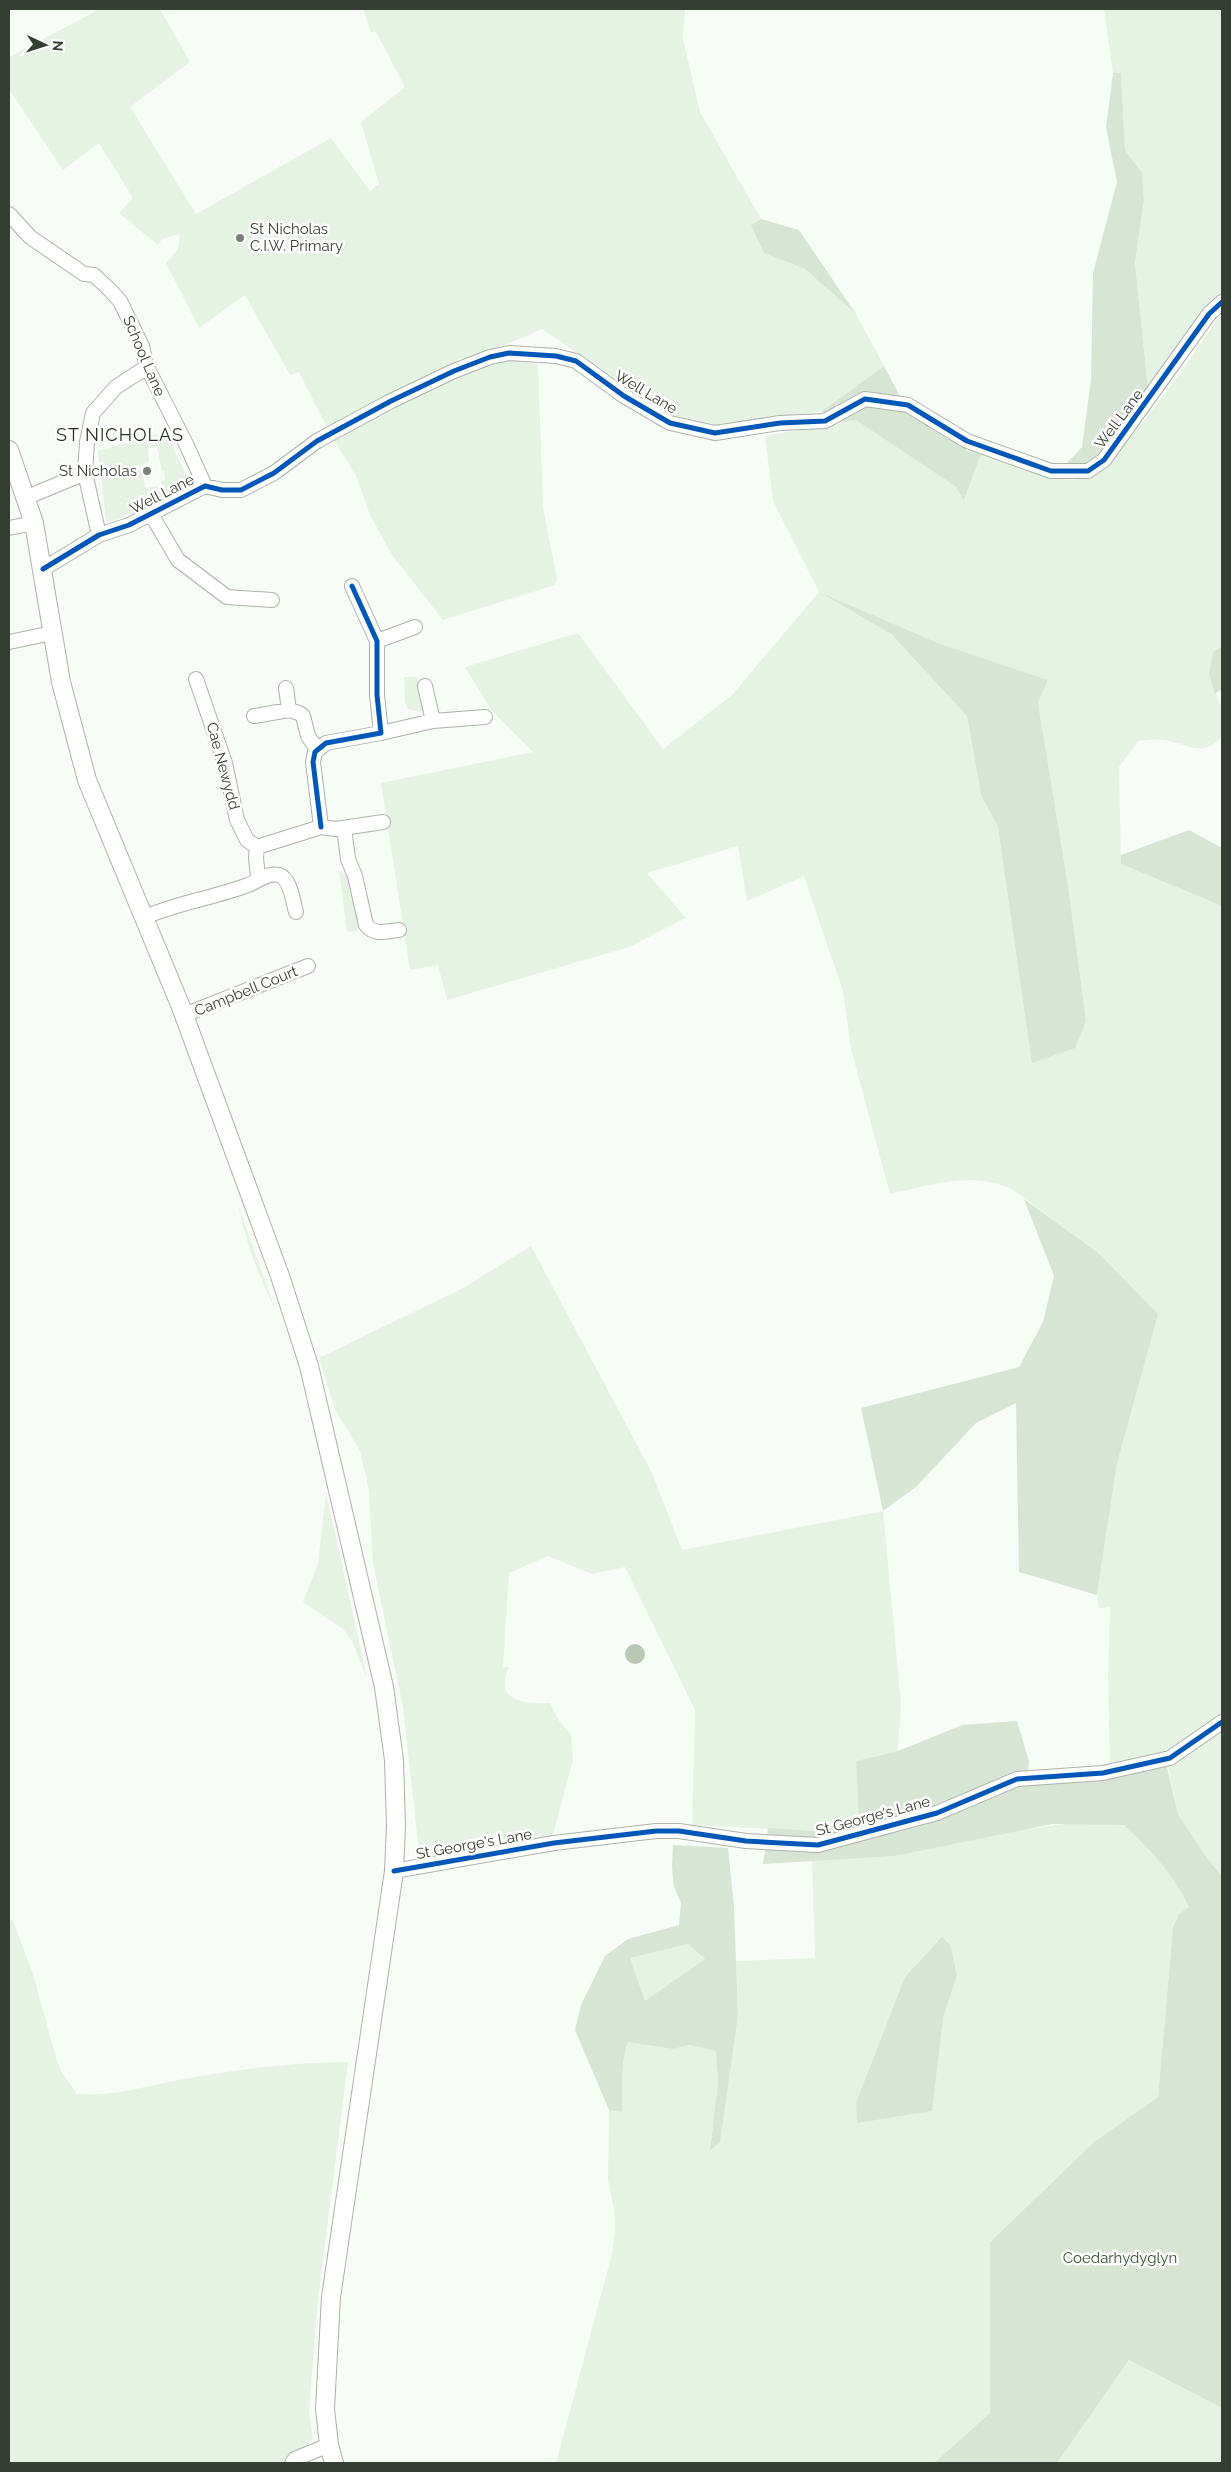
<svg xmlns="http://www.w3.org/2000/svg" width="1231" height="2472" viewBox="0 0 1231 2472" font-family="Raleway,sans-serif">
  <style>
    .green { fill: #e6f3e4; fill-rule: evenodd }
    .forest { fill: #d8e5d4; fill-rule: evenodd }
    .water { fill: #b8c8b4 }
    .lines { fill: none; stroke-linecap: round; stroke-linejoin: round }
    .minor-casing { stroke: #acb2aa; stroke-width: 16 }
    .major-casing { stroke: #acb2aa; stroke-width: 20 }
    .minor { stroke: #fefffe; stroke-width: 14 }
    .major { stroke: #fefffe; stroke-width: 18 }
    .cycleway-casing { stroke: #fff; stroke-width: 8 }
    .cycleway { stroke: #0057b8; stroke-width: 5 }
    .poi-dot { fill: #798077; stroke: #fff; stroke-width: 2 }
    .labels { text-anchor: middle; stroke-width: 5; stroke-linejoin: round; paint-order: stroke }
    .poi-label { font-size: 15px; fill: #353e33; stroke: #fff; text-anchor: start }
    .street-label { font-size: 15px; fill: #353e33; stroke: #fff }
    .park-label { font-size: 15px; fill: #33522b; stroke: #fff }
    .quarter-label { font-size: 18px; letter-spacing: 1px; fill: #1e2f19; stroke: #fff }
  </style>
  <rect width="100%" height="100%" fill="#f7fcf6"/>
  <path class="green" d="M 100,9 L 160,9 L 190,62 L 130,107 L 196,214 L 331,138 L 370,191 L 379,184 L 361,122 L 405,87 L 376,32 L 371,32 L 363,9 L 685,9 L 683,39 L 700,112 L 761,219 L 752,225 L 764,253 L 805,269 L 856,314 L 884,366 L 822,411 L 716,426 L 669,416 L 542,329 L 468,361 L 459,358 L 452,366 L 328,429 L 299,372 L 290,375 L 245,295 L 199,328 L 166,263 L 178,249 L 180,234 L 162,239 L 158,245 L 119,213 L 133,198 L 99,143 L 63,170 L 9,89 L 9,57 Z
    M 1104,9 L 1222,9 L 1222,297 L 1148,388 L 1135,263 L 1144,200 L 1142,173 L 1125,150 L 1121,73 L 1113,73 Z
    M 1222,313 L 1222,646 L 1213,652 L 1209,674 L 1222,709 L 1222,737 C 1201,757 1193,746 1169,741 C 1158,738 1148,740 1138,741 L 1119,767 L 1121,864 L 1222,906 L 1222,1716 L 1171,1752 L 1110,1768 L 1108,1673 L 1110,1607 L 1099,1608 L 1097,1595 L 1117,1463 L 1096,1251 L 1012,1189 C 971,1171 931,1185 890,1194 L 851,1049 L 843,991 L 804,876 L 747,901 L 738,846 L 647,873 L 686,918 L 629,947 L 447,1000 L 438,965 L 410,970 L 381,783 L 533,752 L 492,711 L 465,667 L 578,633 L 663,749 L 732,695 L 819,592 L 773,501 L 765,436 L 856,419 L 955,486 L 964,499 L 981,454 L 989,452 C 1013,461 1050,482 1075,480 C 1114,476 1198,347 1222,313 ZM 824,595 L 938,643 L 1048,680 L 1038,703 L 1067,879 L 998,827 L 981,795 L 967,716 L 891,634 Z
    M 500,357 L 524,359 L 538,365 L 543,507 L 557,579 L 555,585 L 443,620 L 392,555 L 370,515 L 356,476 L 333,438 L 396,404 Z
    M 154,434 L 170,441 L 192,487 L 172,492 L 169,500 L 106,523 L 101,475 L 142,469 L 145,488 L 162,486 L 161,481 L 165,480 L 164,471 L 162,471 L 157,447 L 148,448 L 149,462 L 144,464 L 100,471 L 98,451 Z
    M 404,677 L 417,677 L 425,709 L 420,712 L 408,709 L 405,702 Z
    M 339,870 L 350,878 L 360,925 L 357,931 L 347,932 Z
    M 238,1205 L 275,1309 C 257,1272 247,1246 238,1205 Z
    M 531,1246 L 652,1473 L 682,1550 L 883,1511 L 901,1703 L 898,1751 L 856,1761 L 859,1819 L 816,1831 L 692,1825 L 695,1710 L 625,1567 L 592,1574 L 548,1556 L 509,1573 L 503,1667 L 509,1667 C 493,1702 525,1704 550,1703 L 559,1721 L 571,1734 L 573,1760 L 553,1835 L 434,1858 L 425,1855 L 418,1843 L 403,1707 L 373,1564 L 369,1491 L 360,1451 L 335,1409 L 319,1358 L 463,1288 Z
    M 326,1492 L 367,1678 L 352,1641 L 344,1630 L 303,1602 L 318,1564 Z
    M 1222,1729 L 1222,1876 L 1207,1858 L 1178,1814 L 1168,1768 Z
    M 1072,1823 L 1124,1825 L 1144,1843 L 1179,1884 L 1189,1907 L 1173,1927 L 1158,2097 L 1094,2142 L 990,2242 L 990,2413 L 934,2463 L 556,2463 L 612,2254 L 615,2231 L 614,2209 L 608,2180 L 609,2110 L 622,2111 C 623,2088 620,2063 628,2042 L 673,2049 L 690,2045 L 716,2051 L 718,2081 L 710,2151 L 738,2015 L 736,1961 L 815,1958 L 812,1860 L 895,1856 L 1020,1830 ZM 951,1946 L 957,1974 L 943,2018 Z
    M 13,1920 L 33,1974 L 57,2061 L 61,2071 L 77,2094 C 115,2097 153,2084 190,2078 C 242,2069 295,2062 348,2062 L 317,2308 L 309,2413 L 313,2439 L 286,2463 L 9,2463 L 9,1921 Z
    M 688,1944 L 705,1959 L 645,2002 L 630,1958 Z
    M 1129,2360 L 1222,2408 L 1222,2463 L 1057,2463 Z"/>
  <path class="forest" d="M 1113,73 L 1121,73 L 1125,150 L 1142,173 L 1144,200 L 1135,263 L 1148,388 L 1104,455 L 1090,466 L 1063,467 L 1082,447 L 1091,380 L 1093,273 L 1117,182 L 1106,128 Z
    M 761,219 L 799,230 L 856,314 L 805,269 L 764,253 L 751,225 Z
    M 884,366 L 902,400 L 954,436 L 967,451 L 981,454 L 964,500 L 955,486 L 856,420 L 834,423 L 822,411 Z
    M 819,592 L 938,643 L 1048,680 L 1038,703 L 1067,879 L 1086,1021 L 1075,1048 L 1032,1063 L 998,827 L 981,795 L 967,716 L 891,634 Z
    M 1222,646 L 1222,689 L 1215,694 L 1209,674 L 1213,652 Z
    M 1189,830 L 1222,848 L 1222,906 L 1121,864 L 1121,855 Z
    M 1024,1199 L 1096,1251 L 1158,1314 L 1117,1463 L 1097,1595 L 1019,1572 L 1016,1403 L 976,1423 L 916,1487 L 883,1511 L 861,1408 L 1019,1367 L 1043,1322 L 1054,1276 Z
    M 1017,1721 L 1029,1761 L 1028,1772 L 1110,1768 L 1164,1755 L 1178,1814 L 1207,1858 L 1222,1876 L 1222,2408 L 1129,2360 L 1057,2463 L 934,2463 L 990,2413 L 990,2242 L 1094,2142 L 1158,2097 L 1173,1927 L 1179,1914 L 1189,1907 C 1174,1875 1150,1849 1124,1825 L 1052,1824 L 895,1856 L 763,1864 L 768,1828 L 816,1831 L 859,1819 L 856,1761 L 898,1751 L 962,1725 Z
    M 673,1845 L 728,1848 L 734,1907 L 738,2015 L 720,2142 L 710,2151 L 718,2081 L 716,2051 L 690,2045 L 673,2049 L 628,2042 C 620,2063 623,2089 622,2112 L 609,2110 L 575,2030 L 581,2005 L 605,1956 L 628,1939 L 679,1925 L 681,1903 L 674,1887 L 672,1867 ZM 688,1944 L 705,1959 L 645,2001 L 630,1958 Z
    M 942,1937 L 951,1946 L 957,1975 L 943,2018 L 932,2111 L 857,2123 L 856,2103 L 905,1977 Z"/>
  <path class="water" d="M625 1654a10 10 0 1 1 20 0a10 10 0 1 1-20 0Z"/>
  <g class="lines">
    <defs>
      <path id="minor" d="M 9,214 L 30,237 L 84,274 L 94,275 L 111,291 L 120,301 L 142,346 L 147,367 L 187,446 L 205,486
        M 25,498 L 85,473
        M 151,514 L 178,560 L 227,597 L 272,600
        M 9,528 L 34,523
        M 99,535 L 85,473 L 87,442 L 93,413 L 116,387 L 147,367
        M 43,569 L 99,535 L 129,525 L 205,486 L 222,490 L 241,490 L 274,473 L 317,441 L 391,401 L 454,371 L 490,357 L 509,353 L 556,356 L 576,361 L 624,396 L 670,423 L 715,433 L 780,423 L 825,421 L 865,399 L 908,405 L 967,441 L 1051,471 L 1088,471 L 1104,460 L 1209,314 L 1222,302
        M 377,641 L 415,627
        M 9,642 L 52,633
        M 196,679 L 225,763 L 237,820 L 247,840 L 257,847 L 256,858 L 258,877
        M 425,686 L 433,721
        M 286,688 L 289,710
        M 254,716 L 289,710 L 299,713 L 303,716 L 308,736 L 317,749
        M 381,733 L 433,721 L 485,717
        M 321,827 L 313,762 L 315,752 L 326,743 L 381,733 L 377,695 L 377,641 L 352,586
        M 344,828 L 348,859 L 355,876 L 366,925 C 375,936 386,931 399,930
        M 257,847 L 321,827 L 336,829 L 383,822
        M 145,917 C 179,902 214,898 248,885 C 257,882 267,872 279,875 C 291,879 293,902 296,912
        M 184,1015 L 308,966
        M 394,1871 L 554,1843 L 656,1831 L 679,1831 L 746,1841 L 818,1845 L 937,1813 L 1017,1779 L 1103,1773 L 1170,1758 L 1222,1722
        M 292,2463 L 295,2459 L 329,2445"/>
      <path id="major" d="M 9,450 L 34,523 L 61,682 L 87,780 L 181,1007 L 280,1276 L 309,1366 L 384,1687 L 394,1760 L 396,1826 L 394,1871 L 331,2297 L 325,2409 L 329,2445 L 334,2463"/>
    </defs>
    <use href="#minor" class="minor-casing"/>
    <use href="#major" class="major-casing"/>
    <use href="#minor" class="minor"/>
    <use href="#major" class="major"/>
    <defs>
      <path id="cycleway" d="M 43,569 L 99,535 L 129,525 L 205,486 L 222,490 L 241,490 L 274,473 L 317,441 L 391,401 L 454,371 L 490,357 L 509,353 L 556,356 L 576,361 L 624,396 L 670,423 L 715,433 L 780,423 L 825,421 L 865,399 L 908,405 L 967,441 L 1051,471 L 1088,471 L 1104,460 L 1209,314 L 1222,302
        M 321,827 L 313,762 L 315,752 L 326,743 L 381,733 L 377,695 L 377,641 L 352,586
        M 394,1871 L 554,1843 L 656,1831 L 679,1831 L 746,1841 L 818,1845 L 937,1813 L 1017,1779 L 1103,1773 L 1170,1758 L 1222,1722"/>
    </defs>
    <use href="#cycleway" class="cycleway-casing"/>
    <use href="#cycleway" class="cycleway"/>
  </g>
  <g class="poi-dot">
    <circle cx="240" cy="238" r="5"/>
    <circle cx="147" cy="471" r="5"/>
  </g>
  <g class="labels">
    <g class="poi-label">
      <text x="250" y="234">St Nicholas<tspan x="250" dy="17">C.I.W. Primary</tspan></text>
      <text x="137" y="476" text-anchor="end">St Nicholas</text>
    </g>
    <g class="street-label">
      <text transform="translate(144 356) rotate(67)" y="5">School Lane</text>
      <text transform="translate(646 392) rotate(31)" y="5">Well Lane</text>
      <text transform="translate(1119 419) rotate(-53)" y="5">Well Lane</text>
      <text transform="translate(162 494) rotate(-27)" y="5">Well Lane</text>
      <text transform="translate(223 766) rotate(75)" y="5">Cae Newydd</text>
      <text transform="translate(246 991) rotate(-22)" y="5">Campbell Court</text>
      <text transform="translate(873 1816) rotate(-15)" y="5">St George's Lane</text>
      <text transform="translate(474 1844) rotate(-10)" y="5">St George's Lane</text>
    </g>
    <g class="park-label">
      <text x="1120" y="2263">Coedarhydyglyn</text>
    </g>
    <g class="quarter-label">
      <text x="120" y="441">ST NICHOLAS</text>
    </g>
  </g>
  <rect width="1231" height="2472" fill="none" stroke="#353e33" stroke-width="20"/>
  <g transform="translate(45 45) rotate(94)" stroke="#ffffff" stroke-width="4" paint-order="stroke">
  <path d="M0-4L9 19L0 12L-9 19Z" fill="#353e33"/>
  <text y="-8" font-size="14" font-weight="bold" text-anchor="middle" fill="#353e33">N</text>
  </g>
</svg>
